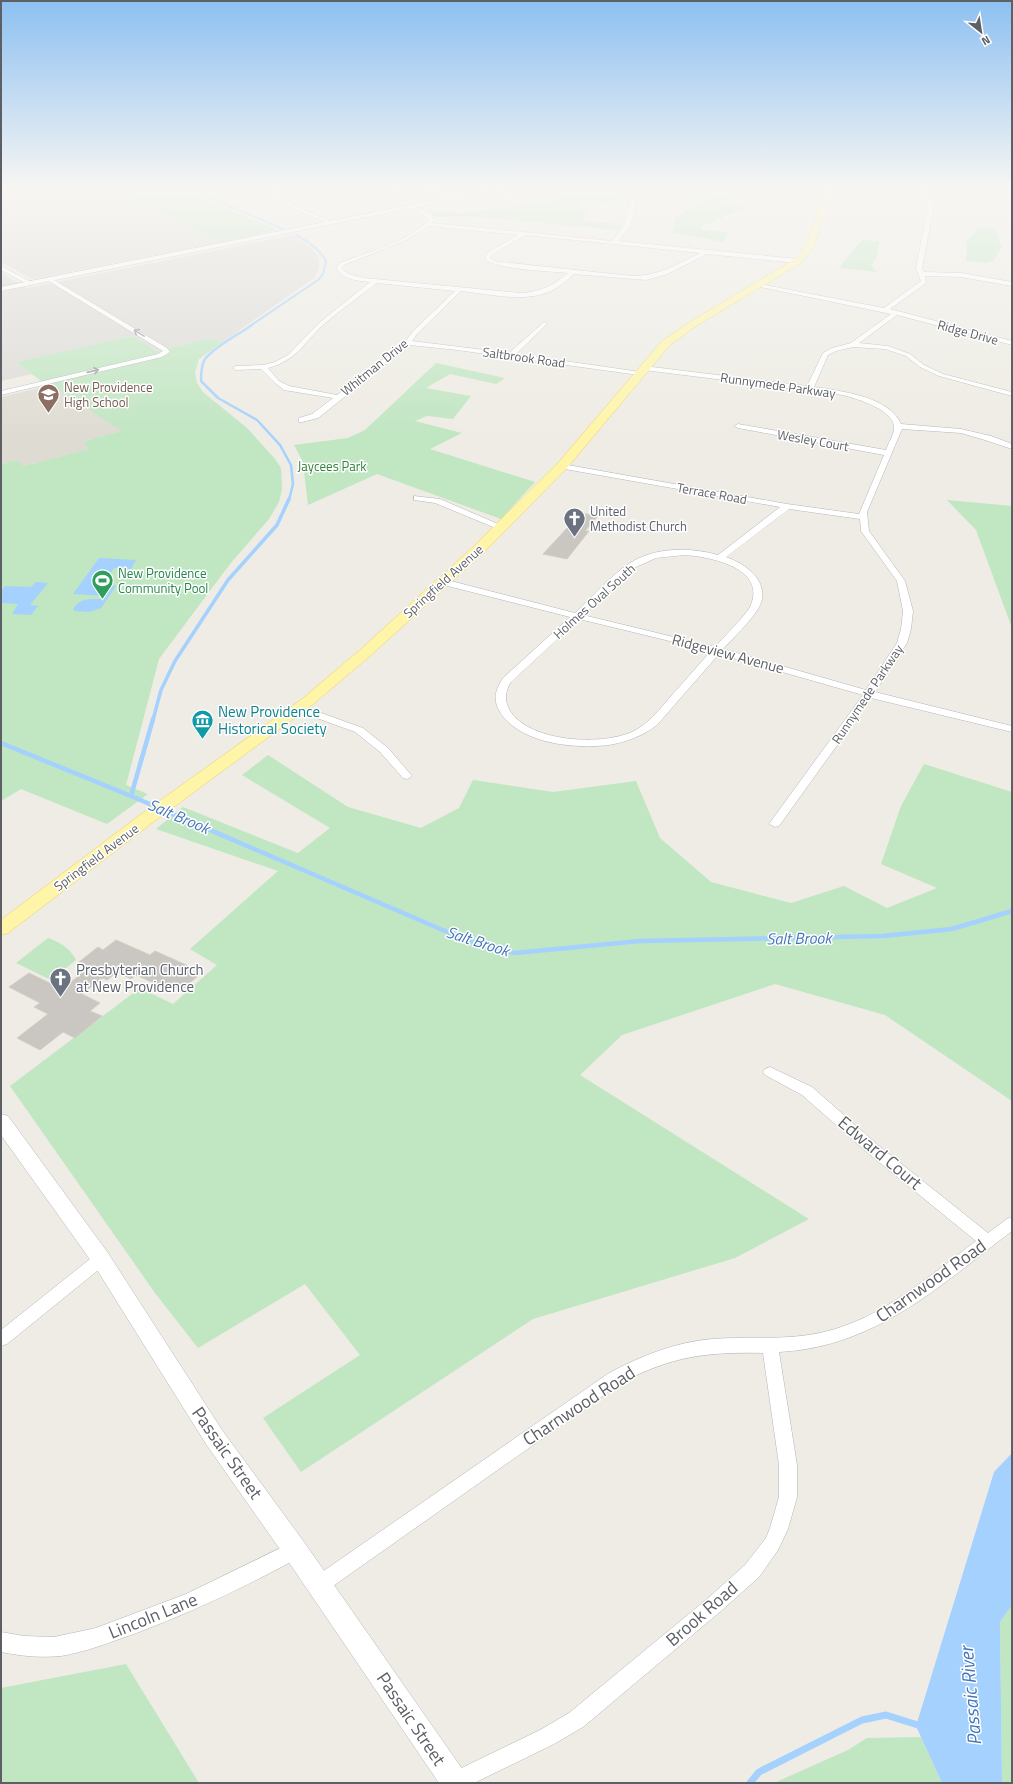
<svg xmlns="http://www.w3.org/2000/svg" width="1013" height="1784" viewBox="0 0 1013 1784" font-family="'Titillium Web',sans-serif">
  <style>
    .industrial { fill: #dddbd6 }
    .education { fill: #dedcd2 }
    .green { fill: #c0e6c2 }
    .water { fill: #a4d1fe }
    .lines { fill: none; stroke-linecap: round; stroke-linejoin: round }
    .stream-far4 { stroke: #a4d1fe; stroke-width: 2 }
    .stream-far3 { stroke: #a4d1fe; stroke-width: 2.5 }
    .stream-far2 { stroke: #a4d1fe; stroke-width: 3.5 }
    .stream-far1 { stroke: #a4d1fe; stroke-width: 4.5 }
    .stream { stroke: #a4d1fe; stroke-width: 7 }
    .building { fill: #cac6c1; stroke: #d3cfc2 }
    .street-casing { stroke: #b4b6bb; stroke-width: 1 }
    .secondary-casing { stroke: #b5b8be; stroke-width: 1 }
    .primary-casing { stroke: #f0cf5b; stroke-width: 1 }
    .street { fill: #fff; fill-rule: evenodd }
    .secondary { fill: #fff; fill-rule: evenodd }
    .primary { fill: #fef5a9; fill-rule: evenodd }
    .oneway { stroke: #9d9fa2 }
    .labels { text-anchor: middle; stroke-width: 3; stroke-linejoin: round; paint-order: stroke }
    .far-street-label { font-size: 13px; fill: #5c5f64; stroke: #fff }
    .far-education-label { font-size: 13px; fill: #785e54; stroke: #fff; text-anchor: start }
    .far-park-label { font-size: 13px; fill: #35823d; stroke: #fff }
    .far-worship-label { font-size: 13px; fill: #5b616d; stroke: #fff; text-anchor: start }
    .far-leisure-label { font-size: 13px; fill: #27864d; stroke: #fff; text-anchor: start }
    .street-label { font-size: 15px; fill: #5c5f64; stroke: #fff }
    .culture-label { font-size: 15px; fill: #0d838f; stroke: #fff; text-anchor: start }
    .worship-label { font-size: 15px; fill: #5b616d; stroke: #fff; text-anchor: start }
    .water-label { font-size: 16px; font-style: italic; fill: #4376b9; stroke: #fff }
    .near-street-label { font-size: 18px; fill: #5c5f64; stroke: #fff }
    .near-water-label { font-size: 19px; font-style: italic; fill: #4376b9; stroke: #fff }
  </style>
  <rect width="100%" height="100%" fill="#eeece4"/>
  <path class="industrial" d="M 1,187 L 114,187 L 154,211 L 221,242 L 32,279 L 1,262 Z
    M 293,235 L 305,243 L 316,253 L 319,260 L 319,268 L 314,278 L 224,341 L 207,339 L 157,351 L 132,336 L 16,362 L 32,374 L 1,381 L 1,273 L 27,288 Z"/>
  <path class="education" d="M 52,385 L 123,431 L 84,441 L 90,449 L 24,466 L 17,460 L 1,464 L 1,397 Z"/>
  <path class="green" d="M 114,187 L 228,187 L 212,197 L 209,201 L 277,230 L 221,242 L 154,211 Z
    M 571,187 L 633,187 C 612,214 602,197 578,204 L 578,209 L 589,209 L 583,219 L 588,222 L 621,224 L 620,230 L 465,216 L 436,217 L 429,211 L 459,213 L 546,202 L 560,198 L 551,192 Z
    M 702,187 L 721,190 L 721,195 L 732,195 L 736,190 L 753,188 L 770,190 L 768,193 C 756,193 729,195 722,204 L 749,206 L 710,223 L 702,225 L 701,229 L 729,233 L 723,242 L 672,232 L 675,218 L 698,203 L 708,199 L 678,197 L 692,189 Z
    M 979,227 L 994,228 L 1002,247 L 993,261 L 985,263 L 966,261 L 967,241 Z
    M 862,240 L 880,241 L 875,261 L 871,265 L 877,272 L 839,268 Z
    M 132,336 L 157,351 L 207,339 L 224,341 L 199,359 L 195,373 L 197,383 L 203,392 L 247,428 L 275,459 L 281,468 L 282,489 L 279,502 L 269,519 L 230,564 L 159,659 L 126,785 L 148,794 L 107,824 L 21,789 L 1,801 L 1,464 L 17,460 L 24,466 L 89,449 L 84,441 L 122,431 L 51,385 L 41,381 L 16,362 Z
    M 436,363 L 505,378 L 496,384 L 450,374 L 426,388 L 471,396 L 453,419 L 427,416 L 415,421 L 462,433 L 430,449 L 535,482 L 501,519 L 377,474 L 308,505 L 303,462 L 294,445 L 348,438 L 365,430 Z
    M 947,500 L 1012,506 L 1012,628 L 976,530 Z
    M 268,755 L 348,807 L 421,828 L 459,808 L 473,780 L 553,792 L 636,781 L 660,838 L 711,882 L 791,903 L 844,886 L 887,908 L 937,888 L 881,864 L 901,806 L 924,764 L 1012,792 L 1012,1101 L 885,1015 L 775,984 L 622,1035 L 580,1075 L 809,1219 L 735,1258 L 533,1319 L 301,1472 L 263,1418 L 360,1355 L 305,1284 L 198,1348 L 155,1293 L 10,1086 L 140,988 L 173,1004 L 217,965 L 190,949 L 278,871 L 156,829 L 183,807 L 298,853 L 330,828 L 242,775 Z
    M 48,938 C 61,943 69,947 76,960 L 51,980 L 16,963 Z
    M 1012,1605 L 1012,1783 L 1002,1783 L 1000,1622 Z
    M 126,1664 L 199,1783 L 1,1783 L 1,1688 Z
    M 921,1737 L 942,1783 L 774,1783 L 848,1750 L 867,1738 Z"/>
  <path class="water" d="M 99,558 L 136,560 L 131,569 L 114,568 L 102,585 L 116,586 L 101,608 L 89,612 L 75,611 L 73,609 C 80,598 89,599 102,599 L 104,596 L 73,594 Z
    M 36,582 L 48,583 L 30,605 L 38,606 L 31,615 L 12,614 L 18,604 L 1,603 L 1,591 L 5,586 L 31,587 Z
    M 1012,1453 L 1012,1605 L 1000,1622 L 1002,1783 L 942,1783 L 916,1726 L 994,1472 Z"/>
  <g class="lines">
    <path class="stream-far4" d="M 186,187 L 283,229
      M 206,195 L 204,193 L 207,187
      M 250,326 L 318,280 L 323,274 L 326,261 C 319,249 308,241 296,235"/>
    <path class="stream-far3" d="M 252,325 C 238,335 215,346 205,359 C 201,365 201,374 201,381 L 218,398 L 257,420 L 280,445 L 291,465 L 293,484 L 289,500"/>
    <path class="stream-far2" d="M 153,720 L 161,690 L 175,661 L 228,580 L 277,525 L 289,499"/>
    <path class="stream-far1" d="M 1,743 L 131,796 L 466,940 L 515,953 L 640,941 L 883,936 L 952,929 L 1012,911
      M 131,796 L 153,719"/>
    <path class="stream" d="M 750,1783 L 759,1772 L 862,1720 L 886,1715 L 921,1726"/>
  </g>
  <path class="building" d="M 581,513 L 598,516 L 585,531 L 589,531 L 567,559 L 543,554 Z
    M 116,940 L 150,955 L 155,951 L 193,968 L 188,972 L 198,976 L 180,991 L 173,987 L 169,990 L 136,975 L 131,979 L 117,972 L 107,980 L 103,978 L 82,994 L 100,1003 L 90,1011 L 102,1016 L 75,1038 L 63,1032 L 40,1050 L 17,1038 L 48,1014 L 34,1007 L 40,1003 L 9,987 L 29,973 L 62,989 L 90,967 L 79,962 L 98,947 L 103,950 Z"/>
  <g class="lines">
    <defs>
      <path id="street" d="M 273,187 L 278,187 L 276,195 L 281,199 L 334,223 L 329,224 L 277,201 L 270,195 Z
        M 377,187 L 436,189 L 439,191 L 436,193 Z
        M 921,187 L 927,187 L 928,194 L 934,205 L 922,268 L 924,272 L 961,273 L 1012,282 L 1012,286 L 961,277 L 925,276 L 926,283 L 890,309 L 1012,341 L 1012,345 L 897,315 L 859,343 L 888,346 L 910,354 L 924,365 L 943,374 L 1012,392 L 1012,396 L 939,376 L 920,367 L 906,356 L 885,349 L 853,347 L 836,351 L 828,355 L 814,387 C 840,391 889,396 901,424 L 961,429 L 991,436 L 1012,444 L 1012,449 L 985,440 L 961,433 L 902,429 L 867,512 L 869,531 L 905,581 L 913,611 L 911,629 L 907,643 L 875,692 L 1012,726 L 1012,732 L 871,698 L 779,826 L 775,827 L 769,824 L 863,695 L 719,654 L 657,725 C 643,736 626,742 609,745 C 574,749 520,744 500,712 C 492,699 496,689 503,678 L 570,617 L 440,584 L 439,582 L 440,580 L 443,579 L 575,613 C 593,597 610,576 630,563 C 655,547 690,547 718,555 L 780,507 L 559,468 L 559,464 L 562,464 L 787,504 L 859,514 L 884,455 L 738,428 L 734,426 L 738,424 L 886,450 C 888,444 893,436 894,430 C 897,410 857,399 843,395 L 644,370 L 641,368 L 644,366 L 807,386 L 823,353 L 832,348 L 851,343 L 891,314 L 756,286 L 759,284 L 884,308 L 921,281 L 916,268 L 928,205 L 922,194 ZM 789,509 L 860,519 L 861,531 L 897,581 L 903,611 L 901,629 L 897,643 L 866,690 L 723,649 C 734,637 750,622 758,609 C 773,584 747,564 726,557 ZM 685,555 C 711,557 768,568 750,607 C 745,616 723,638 715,647 L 583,615 L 636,567 L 656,558 ZM 579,619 L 711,651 C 698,666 685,680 672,695 C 660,709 649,724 632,732 C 600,746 530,742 510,711 C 504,701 505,691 511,682 Z
        M 634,198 L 637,200 L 630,226 L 618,241 L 798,259 L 801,261 L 798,263 L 707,254 L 665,275 L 646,280 L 574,274 C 567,280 560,287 551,291 C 525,303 489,294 461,291 L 418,333 L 412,341 L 509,353 L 544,322 L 547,324 L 546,325 L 516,354 L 641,372 L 641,374 L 639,375 L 457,350 L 410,345 L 318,418 L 302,422 L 299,422 L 299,418 L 312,414 L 333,398 L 284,390 L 275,383 L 261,369 L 236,370 L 233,368 L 236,366 L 263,365 L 275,362 L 288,355 L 319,323 L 370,282 C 358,281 343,280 336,268 L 340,263 C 367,252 409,242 428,220 L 427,217 L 410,208 L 410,206 L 414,206 L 432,215 L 434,220 L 432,223 L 612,241 L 624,226 L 631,200 ZM 429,226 L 518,235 L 487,253 L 485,259 C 498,270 549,271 568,273 C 553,286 540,292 520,293 L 364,278 L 348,274 L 342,268 L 344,265 L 406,240 ZM 525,235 L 700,253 C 676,265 659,276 632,276 L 502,262 L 494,261 L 490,258 L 491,255 ZM 377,283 L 455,291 L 413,331 L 405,342 L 337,395 L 289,386 L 279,381 L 268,368 C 297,360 303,344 323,325 C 340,310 359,297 377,283 Z
        M 1,266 L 31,282 L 32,283 L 27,284 L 1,270 Z
        M 49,277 L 167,348 L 170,352 L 162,357 L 1,395 L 1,391 L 158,354 L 163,351 L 47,280 L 46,279 Z
        M 414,496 L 440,499 L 505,527 L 504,529 L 498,529 L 435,503 L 414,500 Z
        M 299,705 L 363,728 L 388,748 L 412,776 L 407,779 L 403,778 L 380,752 L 355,732 L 295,710 L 294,708 L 295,706 Z
        M 770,1067 L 812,1087 L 879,1146 L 988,1233 L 1007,1219 L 1012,1217 L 1012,1231 C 939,1286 876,1347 779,1352 L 797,1465 L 797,1497 L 788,1529 L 778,1550 L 759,1577 L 721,1611 L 583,1727 L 554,1744 L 474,1783 L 444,1783 L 447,1775 L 540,1730 L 569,1713 L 707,1599 L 745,1565 L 766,1538 L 770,1528 L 779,1497 L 779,1465 L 763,1353 C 706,1352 672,1356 621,1383 L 326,1591 L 319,1594 L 312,1591 L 310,1585 L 312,1579 L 609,1373 C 641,1356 676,1342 712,1339 C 750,1336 787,1341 824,1332 C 883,1318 929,1276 976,1241 L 869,1154 L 802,1095 L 765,1075 L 763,1072 L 765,1069 Z
        M 101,1253 L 107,1255 L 109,1259 L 107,1263 L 7,1344 L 1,1346 L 1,1330 L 95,1255 Z
        M 295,1541 L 302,1544 L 304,1550 L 302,1556 C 247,1586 192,1612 134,1634 C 110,1642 86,1652 61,1656 C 41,1658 21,1656 1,1652 L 1,1632 L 24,1636 L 54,1637 L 96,1628 L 186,1594 Z"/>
      <path id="secondary" d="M 500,187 L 515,187 L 1,291 L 1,287 Z
        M 1,1114 L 8,1116 L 108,1253 L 222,1430 L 304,1542 L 465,1773 L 469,1783 L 439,1783 L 286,1558 L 206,1444 L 94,1265 L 1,1135 Z"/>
      <path id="primary" d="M 827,187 L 835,187 L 813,248 L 801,263 L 696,326 L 670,345 L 566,469 L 483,553 L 370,656 L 312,705 L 152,823 L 8,933 L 1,935 L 1,920 L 140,815 L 302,699 L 360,650 L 473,547 L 558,463 L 662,341 L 690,322 L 795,259 L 805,247 Z"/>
    </defs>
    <use href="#street" class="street-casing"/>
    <use href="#secondary" class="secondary-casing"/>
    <use href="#primary" class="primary-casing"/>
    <use href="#street" class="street"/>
    <use href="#secondary" class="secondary"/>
    <use href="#primary" class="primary"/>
  </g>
  <defs><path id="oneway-shaft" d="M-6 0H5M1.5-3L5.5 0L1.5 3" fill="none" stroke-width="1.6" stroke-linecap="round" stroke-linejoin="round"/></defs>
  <g class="oneway">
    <use href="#oneway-shaft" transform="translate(139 333) rotate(-149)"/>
    <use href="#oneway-shaft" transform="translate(93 371) rotate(-13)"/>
  </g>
  <linearGradient id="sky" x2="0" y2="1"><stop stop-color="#8dc0f1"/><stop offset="0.43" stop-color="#f7f6f3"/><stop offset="1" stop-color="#f7f6f3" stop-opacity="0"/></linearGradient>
  <rect width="1013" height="437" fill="url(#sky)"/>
  <defs>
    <symbol id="school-pin" viewBox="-11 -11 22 30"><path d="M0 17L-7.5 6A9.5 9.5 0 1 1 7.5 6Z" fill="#8d6e63" stroke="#fff"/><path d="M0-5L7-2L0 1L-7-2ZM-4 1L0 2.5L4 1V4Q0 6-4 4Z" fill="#fff"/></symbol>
    <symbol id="church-pin" viewBox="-11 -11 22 30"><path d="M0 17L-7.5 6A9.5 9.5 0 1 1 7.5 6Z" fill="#6b7280" stroke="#fff"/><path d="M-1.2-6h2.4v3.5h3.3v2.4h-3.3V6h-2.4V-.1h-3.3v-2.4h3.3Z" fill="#fff"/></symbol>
    <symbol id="stadium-pin" viewBox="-11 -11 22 30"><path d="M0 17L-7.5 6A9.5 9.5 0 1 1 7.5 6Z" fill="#2e9e5b" stroke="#fff"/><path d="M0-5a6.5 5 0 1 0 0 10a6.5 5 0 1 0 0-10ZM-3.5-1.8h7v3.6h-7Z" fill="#fff"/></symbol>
    <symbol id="museum-pin" viewBox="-11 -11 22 30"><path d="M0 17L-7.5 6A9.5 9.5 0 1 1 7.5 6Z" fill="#0f9aa8" stroke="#fff"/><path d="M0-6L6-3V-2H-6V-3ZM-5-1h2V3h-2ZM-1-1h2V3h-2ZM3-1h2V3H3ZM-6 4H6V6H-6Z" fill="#fff"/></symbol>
  </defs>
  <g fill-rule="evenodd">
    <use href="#school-pin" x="36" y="382" width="25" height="34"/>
    <use href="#church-pin" x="562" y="506" width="25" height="34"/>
    <use href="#stadium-pin" x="90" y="568" width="25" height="34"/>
    <use href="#museum-pin" x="190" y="708" width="25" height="34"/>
    <use href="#church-pin" x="48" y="966" width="25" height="34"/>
  </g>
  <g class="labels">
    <g class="far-street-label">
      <text transform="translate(968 332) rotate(15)" y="5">Ridge Drive</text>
      <text transform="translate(524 357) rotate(8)" y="5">Saltbrook Road</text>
      <text transform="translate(374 367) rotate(-39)" y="5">Whitman Drive</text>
      <text transform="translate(778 385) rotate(8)" y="5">Runnymede Parkway</text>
      <text transform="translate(813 440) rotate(10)" y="5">Wesley Court</text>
      <text transform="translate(712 493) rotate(10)" y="5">Terrace Road</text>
      <text transform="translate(443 581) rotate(-42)" y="5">Springfield Avenue</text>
      <text transform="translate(594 601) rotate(-42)" y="5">Holmes Oval South</text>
      <text transform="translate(867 694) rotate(-56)" y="5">Runnymede Parkway</text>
      <text transform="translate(96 857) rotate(-37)" y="5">Springfield Avenue</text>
    </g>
    <g class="far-education-label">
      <text x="64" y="392">New Providence<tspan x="64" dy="15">High School</tspan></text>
    </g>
    <g class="far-park-label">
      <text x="332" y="471">Jaycees Park</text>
    </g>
    <g class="far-worship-label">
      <text x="590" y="516">United<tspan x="590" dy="15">Methodist Church</tspan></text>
    </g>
    <g class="far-leisure-label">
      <text x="118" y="578">New Providence<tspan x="118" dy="15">Community Pool</tspan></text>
    </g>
    <g class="street-label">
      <text transform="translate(728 654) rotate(15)" y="5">Ridgeview Avenue</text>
    </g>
    <g class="culture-label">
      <text x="218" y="717">New Providence<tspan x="218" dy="17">Historical Society</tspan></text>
    </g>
    <g class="worship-label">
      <text x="76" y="975">Presbyterian Church<tspan x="76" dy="17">at New Providence</tspan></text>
    </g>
    <g class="water-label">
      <text transform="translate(179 816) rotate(23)" y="6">Salt Brook</text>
      <text transform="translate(799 938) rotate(-1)" y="6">Salt Brook</text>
      <text transform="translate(478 941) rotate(18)" y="6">Salt Brook</text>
    </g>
    <g class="near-street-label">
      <text transform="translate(880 1153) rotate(40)" y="6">Edward Court</text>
      <text transform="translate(931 1281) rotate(-35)" y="6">Charnwood Road</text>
      <text transform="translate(579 1406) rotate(-33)" y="6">Charnwood Road</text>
      <text transform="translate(227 1453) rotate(55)" y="6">Passaic Street</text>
      <text transform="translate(702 1614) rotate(-41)" y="6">Brook Road</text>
      <text transform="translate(153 1616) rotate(-22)" y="6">Lincoln Lane</text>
      <text transform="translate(411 1719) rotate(56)" y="6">Passaic Street</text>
    </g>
    <g class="near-water-label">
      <text transform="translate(970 1696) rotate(-95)" y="7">Passaic River</text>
    </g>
  </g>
  <rect width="1013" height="1784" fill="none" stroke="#5c5f64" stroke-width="4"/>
  <g transform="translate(981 32) rotate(150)" stroke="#ffffff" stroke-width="3" paint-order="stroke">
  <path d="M0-3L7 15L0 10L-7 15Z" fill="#5c5f64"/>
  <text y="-6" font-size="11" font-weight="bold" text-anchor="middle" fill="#5c5f64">N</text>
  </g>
</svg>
